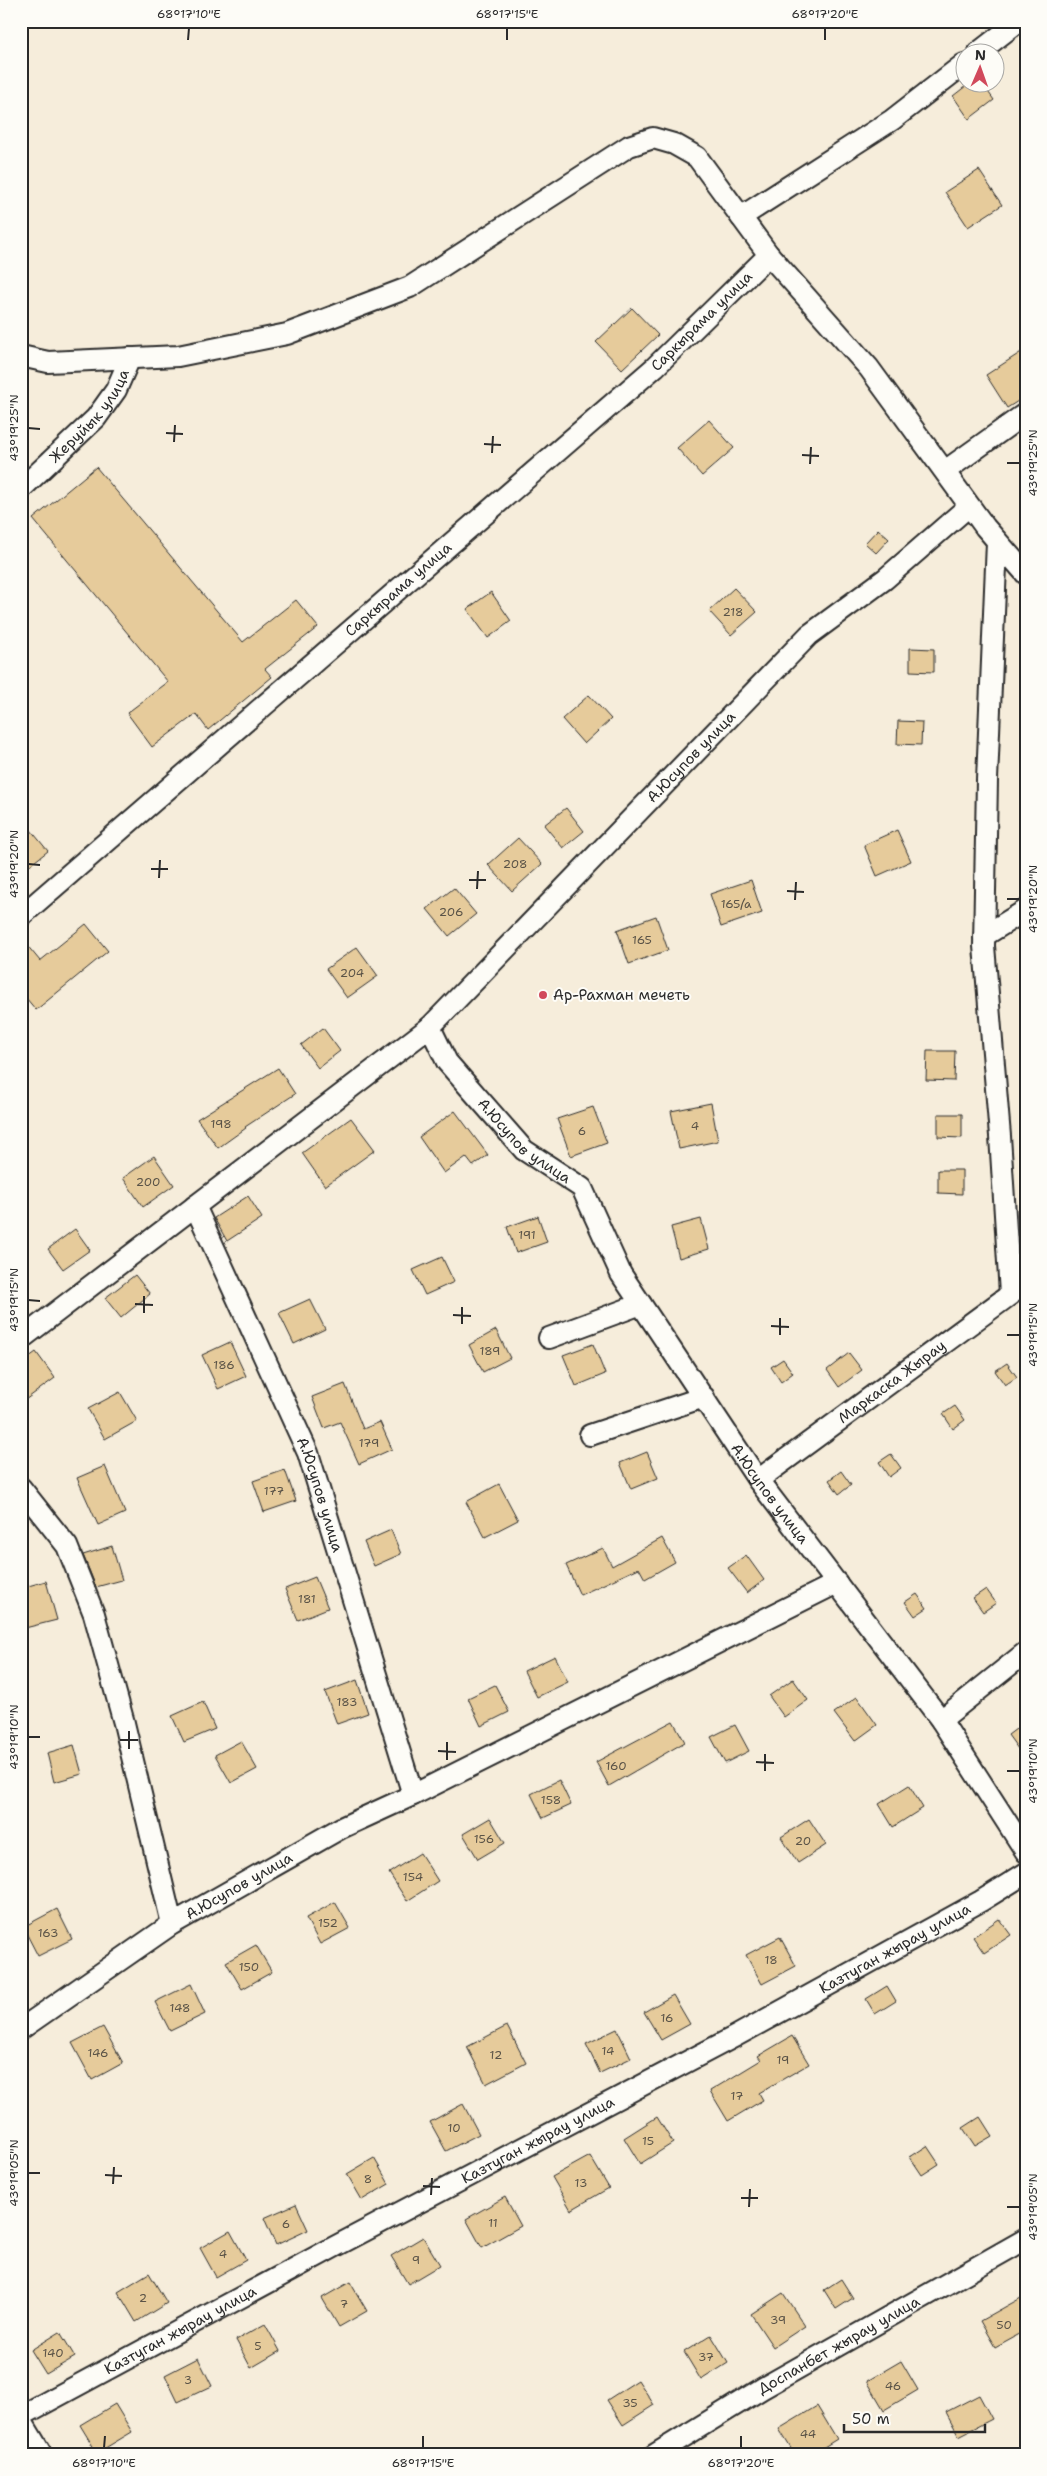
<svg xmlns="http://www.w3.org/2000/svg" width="1047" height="2476" viewBox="0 0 1047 2476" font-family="'Shantell Sans',sans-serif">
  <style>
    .building { fill: #e6cb9b; stroke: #2b2b2b }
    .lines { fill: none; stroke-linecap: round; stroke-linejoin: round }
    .minor-casing { stroke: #2b2b2b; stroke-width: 24 }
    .minor { stroke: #fdfcf7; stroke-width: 20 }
    .ticks { fill: none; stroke: #2b2b2b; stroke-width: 2 }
    .poi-dot { fill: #d1495b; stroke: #fdfcf7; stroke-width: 2 }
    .labels { text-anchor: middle; stroke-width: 4; stroke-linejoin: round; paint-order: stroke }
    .number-label { font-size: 12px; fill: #5a5347 }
    .street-label { font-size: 15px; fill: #2b2b2b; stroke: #fdfcf7 }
    .poi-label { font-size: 15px; fill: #2b2b2b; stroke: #fdfcf7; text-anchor: start }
    .neatline { fill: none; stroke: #2b2b2b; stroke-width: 2 }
    .ticks-label { font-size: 12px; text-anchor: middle; fill: #2b2b2b }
  </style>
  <rect width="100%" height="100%" fill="#f6eddb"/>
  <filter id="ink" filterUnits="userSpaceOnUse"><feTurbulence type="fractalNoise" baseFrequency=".02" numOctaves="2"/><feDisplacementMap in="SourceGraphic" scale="10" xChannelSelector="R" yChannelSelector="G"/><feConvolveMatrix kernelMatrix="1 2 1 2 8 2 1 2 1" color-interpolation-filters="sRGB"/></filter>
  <g filter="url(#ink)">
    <path class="building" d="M 971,82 L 981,82 L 994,100 L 969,119 L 953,96 Z
      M 979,170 L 1002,205 L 968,227 L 945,192 Z
      M 632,308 L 658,335 L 622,369 L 596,342 Z
      M 1026,349 L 1026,396 L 1007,408 L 986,375 Z
      M 709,420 L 734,448 L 702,476 L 677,448 Z
      M 96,467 L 243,642 L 296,600 L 318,627 L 265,669 L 272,677 L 208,730 L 196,714 L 152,747 L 127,713 L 168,682 L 33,519 Z
      M 878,529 L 889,539 L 876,553 L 865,543 Z
      M 734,588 L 757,612 L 731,635 L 709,611 Z
      M 491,592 L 511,621 L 488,638 L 467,609 Z
      M 910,648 L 934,649 L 934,672 L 910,671 Z
      M 589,695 L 611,719 L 584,744 L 562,719 Z
      M 898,721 L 922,722 L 921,745 L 897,744 Z
      M 566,808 L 584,831 L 563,848 L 544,825 Z
      M 21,818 L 48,851 L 21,872 Z
      M 897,830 L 911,861 L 877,876 L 864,845 Z
      M 518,838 L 542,864 L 512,891 L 488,865 Z
      M 751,880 L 762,913 L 721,927 L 710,894 Z
      M 454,888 L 476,914 L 449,936 L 427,909 Z
      M 656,916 L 668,950 L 629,964 L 617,930 Z
      M 86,924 L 108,951 L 36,1010 L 21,992 L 21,938 L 40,961 Z
      M 357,947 L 378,976 L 347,998 L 326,969 Z
      M 323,1028 L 340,1051 L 318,1068 L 301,1045 Z
      M 927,1051 L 955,1051 L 954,1081 L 926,1080 Z
      M 278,1068 L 295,1094 L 245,1127 L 246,1128 L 218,1148 L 197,1119 Z
      M 711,1103 L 718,1141 L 679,1149 L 671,1111 Z
      M 593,1107 L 607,1143 L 571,1156 L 557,1119 Z
      M 455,1111 L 488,1155 L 473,1166 L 466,1157 L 444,1173 L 419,1137 Z
      M 938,1114 L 962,1114 L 962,1138 L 938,1137 Z
      M 351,1118 L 375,1150 L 325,1186 L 302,1153 Z
      M 154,1156 L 174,1185 L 143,1207 L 123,1178 Z
      M 938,1170 L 962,1170 L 962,1194 L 938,1193 Z
      M 248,1196 L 262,1218 L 227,1241 L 214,1218 Z
      M 538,1216 L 547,1242 L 516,1253 L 507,1227 Z
      M 701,1219 L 709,1249 L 679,1258 L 671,1227 Z
      M 75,1229 L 90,1250 L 63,1269 L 48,1249 Z
      M 442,1257 L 454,1282 L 425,1295 L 413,1270 Z
      M 135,1275 L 150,1294 L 121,1318 L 105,1298 Z
      M 310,1299 L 325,1329 L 294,1344 L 279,1313 Z
      M 496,1330 L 510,1358 L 483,1372 L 469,1345 Z
      M 230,1342 L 246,1376 L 218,1389 L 202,1355 Z
      M 593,1344 L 605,1374 L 576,1386 L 563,1355 Z
      M 36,1352 L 55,1378 L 21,1403 L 21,1363 Z
      M 849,1353 L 862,1370 L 839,1387 L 827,1370 Z
      M 783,1359 L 793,1373 L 781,1382 L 771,1367 Z
      M 1007,1363 L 1017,1377 L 1005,1385 L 995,1371 Z
      M 345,1384 L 363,1429 L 380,1422 L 392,1449 L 359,1464 L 340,1422 L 324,1428 L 312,1397 Z
      M 120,1392 L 137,1421 L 105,1439 L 88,1409 Z
      M 955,1406 L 965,1420 L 953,1429 L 943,1414 Z
      M 647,1452 L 658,1478 L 631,1489 L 620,1463 Z
      M 891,1454 L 901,1468 L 889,1477 L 879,1462 Z
      M 105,1466 L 125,1513 L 98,1525 L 77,1478 Z
      M 285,1470 L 296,1501 L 264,1512 L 253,1481 Z
      M 841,1471 L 851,1485 L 839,1494 L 829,1480 Z
      M 499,1484 L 518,1520 L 485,1537 L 466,1502 Z
      M 391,1530 L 401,1554 L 374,1566 L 364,1542 Z
      M 662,1538 L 675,1562 L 645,1579 L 639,1568 L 580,1595 L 566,1565 L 603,1548 L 612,1566 Z
      M 112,1546 L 122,1580 L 96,1587 L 83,1555 Z
      M 746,1555 L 764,1580 L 747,1593 L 728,1568 Z
      M 315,1577 L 328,1608 L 298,1620 L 285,1589 Z
      M 46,1581 L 57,1620 L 21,1629 L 21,1588 Z
      M 986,1589 L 996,1603 L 983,1612 L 973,1598 Z
      M 917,1594 L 927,1608 L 915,1616 L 905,1602 Z
      M 555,1656 L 568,1682 L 537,1697 L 524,1671 Z
      M 793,1679 L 808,1700 L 784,1717 L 769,1696 Z
      M 357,1680 L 368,1713 L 337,1724 L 325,1692 Z
      M 495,1685 L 509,1712 L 481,1726 L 468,1698 Z
      M 857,1697 L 877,1725 L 855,1741 L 834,1713 Z
      M 203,1702 L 215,1729 L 184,1742 L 172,1716 Z
      M 673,1721 L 685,1742 L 609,1786 L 596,1762 Z
      M 735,1725 L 749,1751 L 725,1763 L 711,1737 Z
      M 1020,1726 L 1026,1734 L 1026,1760 L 1008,1735 Z
      M 241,1741 L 257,1769 L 231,1783 L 215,1755 Z
      M 74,1745 L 82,1774 L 54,1782 L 47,1753 Z
      M 559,1780 L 571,1805 L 543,1818 L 531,1794 Z
      M 909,1785 L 923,1808 L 893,1827 L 879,1804 Z
      M 490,1818 L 505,1843 L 478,1859 L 463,1834 Z
      M 809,1819 L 826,1845 L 798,1863 L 781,1837 Z
      M 420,1853 L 438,1881 L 407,1901 L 389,1873 Z
      M 335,1902 L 350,1928 L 320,1944 L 306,1918 Z
      M 57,1909 L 72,1939 L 38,1956 L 23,1927 Z
      M 999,1919 L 1011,1935 L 984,1953 L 973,1937 Z
      M 780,1937 L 796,1966 L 762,1984 L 746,1955 Z
      M 256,1945 L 272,1972 L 242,1989 L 226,1962 Z
      M 191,1984 L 205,2014 L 170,2031 L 155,2002 Z
      M 887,1986 L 896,2001 L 875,2014 L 866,1999 Z
      M 673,1995 L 690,2024 L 661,2040 L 644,2012 Z
      M 507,2026 L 526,2063 L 486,2084 L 467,2047 Z
      M 103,2027 L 123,2063 L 92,2080 L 72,2043 Z
      M 617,2029 L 631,2058 L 600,2073 L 586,2044 Z
      M 792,2036 L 809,2064 L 759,2093 L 763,2100 L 728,2121 L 710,2091 L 761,2060 L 758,2056 Z
      M 463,2104 L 479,2134 L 446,2151 L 430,2122 Z
      M 657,2117 L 673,2143 L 640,2164 L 624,2138 Z
      M 980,2117 L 992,2136 L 975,2146 L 963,2128 Z
      M 927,2146 L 939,2164 L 922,2175 L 910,2157 Z
      M 590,2156 L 609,2188 L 571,2210 L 552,2177 Z
      M 374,2158 L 389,2184 L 362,2200 L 347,2174 Z
      M 505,2197 L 521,2226 L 482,2248 L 466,2219 Z
      M 296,2204 L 308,2230 L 276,2245 L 264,2218 Z
      M 230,2231 L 246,2260 L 216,2277 L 200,2248 Z
      M 423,2237 L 440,2265 L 408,2284 L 391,2256 Z
      M 149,2273 L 167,2303 L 136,2322 L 118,2292 Z
      M 841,2279 L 853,2298 L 836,2309 L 824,2290 Z
      M 350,2282 L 367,2311 L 339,2327 L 322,2298 Z
      M 783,2293 L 805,2326 L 773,2347 L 751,2314 Z
      M 1021,2298 L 1026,2306 L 1026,2330 L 995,2347 L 980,2321 Z
      M 265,2324 L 280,2351 L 251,2368 L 236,2340 Z
      M 60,2332 L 75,2357 L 46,2374 L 31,2350 Z
      M 711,2335 L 728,2363 L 701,2380 L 684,2352 Z
      M 198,2358 L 212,2386 L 178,2402 L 165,2375 Z
      M 901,2361 L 918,2390 L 884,2410 L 867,2381 Z
      M 638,2380 L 654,2405 L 623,2425 L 607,2400 Z
      M 979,2395 L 992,2419 L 959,2436 L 946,2412 Z
      M 115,2404 L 132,2432 L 97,2453 L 80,2425 Z
      M 817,2406 L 837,2439 L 811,2455 L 795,2455 L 779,2429 Z"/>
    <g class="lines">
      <defs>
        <g id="minor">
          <path d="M 979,52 L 1019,21"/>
          <path d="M 741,217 L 892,120 L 964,64"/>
          <path d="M 21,356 L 48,362 L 178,356 L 287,334 L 410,287 L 629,146 L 653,138 L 674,144 L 697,157 L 769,255 L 869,368 L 985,527 L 1026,574"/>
          <path d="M 945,471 L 1026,413"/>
          <path id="s1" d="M 21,489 L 96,418 L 116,390 L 130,358"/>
          <path d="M 997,542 L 987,780 L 984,946 L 1000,1136 L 1010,1294"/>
          <path id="s2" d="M 21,916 L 655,367 L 769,255"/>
          <path d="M 984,936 L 1026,910"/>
          <path id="s3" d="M 430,1027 L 447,1062 L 524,1150 L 582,1188 L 621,1274 L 758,1480 L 941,1720 L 1026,1852"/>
          <path id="s4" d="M 195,1206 L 308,1453 L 413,1795"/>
          <path d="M 549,1338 L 641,1304"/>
          <path id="s5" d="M 21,1339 L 430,1027 L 809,635 L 885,579 L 969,506"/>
          <path d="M 590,1435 L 704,1397"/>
          <path id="s6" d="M 758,1480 L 1026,1283"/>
          <path d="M 21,1488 L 67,1546 L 94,1614 L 124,1723 L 172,1924"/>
          <path d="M 941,1720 L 1026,1652"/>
          <path id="s7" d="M 21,2029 L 172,1924 L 341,1828 L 413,1795 L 837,1583"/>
          <path id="s8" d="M 21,2416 L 336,2246 L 736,2036 L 981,1901 L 1026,1873"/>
          <path d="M 21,2420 L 42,2455"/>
          <path id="s9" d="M 654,2455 L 763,2388 L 1026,2239"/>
        </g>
      </defs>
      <use href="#minor" class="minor-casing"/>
      <use href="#minor" class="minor"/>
    </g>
  </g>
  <path class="ticks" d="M 188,40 L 189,28M 507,40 L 507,28M 825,40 L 825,28M 28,428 L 40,429M 166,433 L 183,434M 174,442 L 175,425M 484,444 L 501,445M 492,453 L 493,436M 802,455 L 819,456M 1007,463 L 1020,463M 810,464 L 811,447M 28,864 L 40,865M 151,869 L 168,869M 159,878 L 160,860M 469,880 L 486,880M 477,889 L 478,871M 787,891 L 804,892M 1007,899 L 1020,899M 795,900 L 796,882M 28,1300 L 40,1301M 135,1304 L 153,1305M 144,1313 L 144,1296M 453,1315 L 471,1316M 462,1324 L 462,1307M 771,1326 L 789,1327M 780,1335 L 780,1318M 1007,1335 L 1020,1335M 28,1737 L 40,1737M 120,1740 L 138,1740M 129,1749 L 129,1731M 438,1751 L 456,1752M 447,1760 L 447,1742M 756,1762 L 774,1763M 765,1771 L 765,1754M 1007,1771 L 1020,1771M 28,2173 L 40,2173M 105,2175 L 122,2176M 113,2184 L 114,2167M 423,2186 L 440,2187M 431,2195 L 432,2178M 741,2198 L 758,2198M 749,2207 L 750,2189M 1007,2207 L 1020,2207M 104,2448 L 105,2436M 423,2448 L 423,2436M 741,2448 L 741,2436"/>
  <circle class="poi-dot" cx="543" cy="995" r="5"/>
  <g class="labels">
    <g class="number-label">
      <text x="733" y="616">218</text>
      <text x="515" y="868">208</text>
      <text x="736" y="908">165/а</text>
      <text x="451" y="916">206</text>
      <text x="642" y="944">165</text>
      <text x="352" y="977">204</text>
      <text x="221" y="1128">198</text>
      <text x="695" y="1130">4</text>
      <text x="582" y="1135">6</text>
      <text x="148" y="1186">200</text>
      <text x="527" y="1239">191</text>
      <text x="490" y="1355">189</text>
      <text x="224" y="1369">186</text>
      <text x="369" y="1447">179</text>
      <text x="274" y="1495">177</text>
      <text x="307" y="1603">181</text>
      <text x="347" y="1706">183</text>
      <text x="616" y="1770">160</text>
      <text x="551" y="1804">158</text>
      <text x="484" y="1843">156</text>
      <text x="803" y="1845">20</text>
      <text x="413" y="1881">154</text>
      <text x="328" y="1927">152</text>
      <text x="48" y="1937">163</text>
      <text x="771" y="1964">18</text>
      <text x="249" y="1971">150</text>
      <text x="180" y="2012">148</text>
      <text x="667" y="2022">16</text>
      <text x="608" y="2055">14</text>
      <text x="98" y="2057">146</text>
      <text x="496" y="2059">12</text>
      <text x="783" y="2064">19</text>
      <text x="737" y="2100">17</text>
      <text x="454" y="2132">10</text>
      <text x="648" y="2145">15</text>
      <text x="368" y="2183">8</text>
      <text x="581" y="2187">13</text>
      <text x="493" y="2227">11</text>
      <text x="286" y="2228">6</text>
      <text x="223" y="2258">4</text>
      <text x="416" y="2264">9</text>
      <text x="143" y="2302">2</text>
      <text x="344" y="2308">7</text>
      <text x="778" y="2324">39</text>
      <text x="1004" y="2329">50</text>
      <text x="258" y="2350">5</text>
      <text x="53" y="2357">140</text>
      <text x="706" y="2361">37</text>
      <text x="188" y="2384">3</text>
      <text x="893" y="2390">46</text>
      <text x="630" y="2407">35</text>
      <text x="808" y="2438">44</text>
    </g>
    <g class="street-label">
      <text dy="5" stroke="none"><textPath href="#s2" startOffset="904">Саркырама улица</textPath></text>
      <text dy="5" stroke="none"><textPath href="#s1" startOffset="101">Жеруйык улица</textPath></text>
      <text dy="5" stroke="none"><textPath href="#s2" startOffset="499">Саркырама улица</textPath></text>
      <text dy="5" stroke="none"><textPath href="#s5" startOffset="890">А.Юсупов улица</textPath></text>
      <text dy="5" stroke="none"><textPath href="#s3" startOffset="150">А.Юсупов улица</textPath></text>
      <text dy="5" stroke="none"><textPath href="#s6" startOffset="166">Маркаска Жырау</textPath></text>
      <text dy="5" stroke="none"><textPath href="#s3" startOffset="585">А.Юсупов улица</textPath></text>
      <text dy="5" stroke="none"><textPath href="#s4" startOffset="315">А.Юсупов улица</textPath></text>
      <text dy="5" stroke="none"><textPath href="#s7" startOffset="261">А.Юсупов улица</textPath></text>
      <text dy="5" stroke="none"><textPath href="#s8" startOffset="991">Казтуган жырау улица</textPath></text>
      <text dy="5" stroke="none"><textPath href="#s8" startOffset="586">Казтуган жырау улица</textPath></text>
      <text dy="5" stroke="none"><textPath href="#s8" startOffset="181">Казтуган жырау улица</textPath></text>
      <text dy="5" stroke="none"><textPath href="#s9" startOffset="215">Доспанбет жырау улица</textPath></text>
    </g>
    <g class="poi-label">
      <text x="553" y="1000">Ар-Рахман мечеть</text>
    </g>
  </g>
  <rect width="1047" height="2476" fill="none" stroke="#fdfcf7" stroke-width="55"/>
  <g transform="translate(980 68) rotate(2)"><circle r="24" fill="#fdfcf7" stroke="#a9a8a5"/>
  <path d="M0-4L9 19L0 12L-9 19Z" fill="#d1495b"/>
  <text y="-8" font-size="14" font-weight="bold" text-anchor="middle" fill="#2b2b2b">N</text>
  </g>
  <path d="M844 2424v8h141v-8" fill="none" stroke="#2b2b2b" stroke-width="2.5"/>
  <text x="852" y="2424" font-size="15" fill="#2b2b2b" stroke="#fdfcf7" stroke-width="4" paint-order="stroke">50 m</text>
  <rect x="28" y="28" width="992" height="2420" class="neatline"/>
  <g class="ticks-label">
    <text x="189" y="18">68°17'10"E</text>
    <text x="507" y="18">68°17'15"E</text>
    <text x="825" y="18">68°17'20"E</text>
    <text transform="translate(14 428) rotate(-90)" y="4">43°19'25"N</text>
    <text transform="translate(1033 463) rotate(-90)" y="4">43°19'25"N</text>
    <text transform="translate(14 864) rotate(-90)" y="4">43°19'20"N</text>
    <text transform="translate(1033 899) rotate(-90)" y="4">43°19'20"N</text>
    <text transform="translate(14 1300) rotate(-90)" y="4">43°19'15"N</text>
    <text transform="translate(1033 1335) rotate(-90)" y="4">43°19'15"N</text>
    <text transform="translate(14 1737) rotate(-90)" y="4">43°19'10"N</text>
    <text transform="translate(1033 1771) rotate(-90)" y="4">43°19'10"N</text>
    <text transform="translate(14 2173) rotate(-90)" y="4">43°19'05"N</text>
    <text transform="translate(1033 2207) rotate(-90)" y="4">43°19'05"N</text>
    <text x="104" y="2467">68°17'10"E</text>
    <text x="423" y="2467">68°17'15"E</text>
    <text x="741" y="2467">68°17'20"E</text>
  </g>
</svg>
